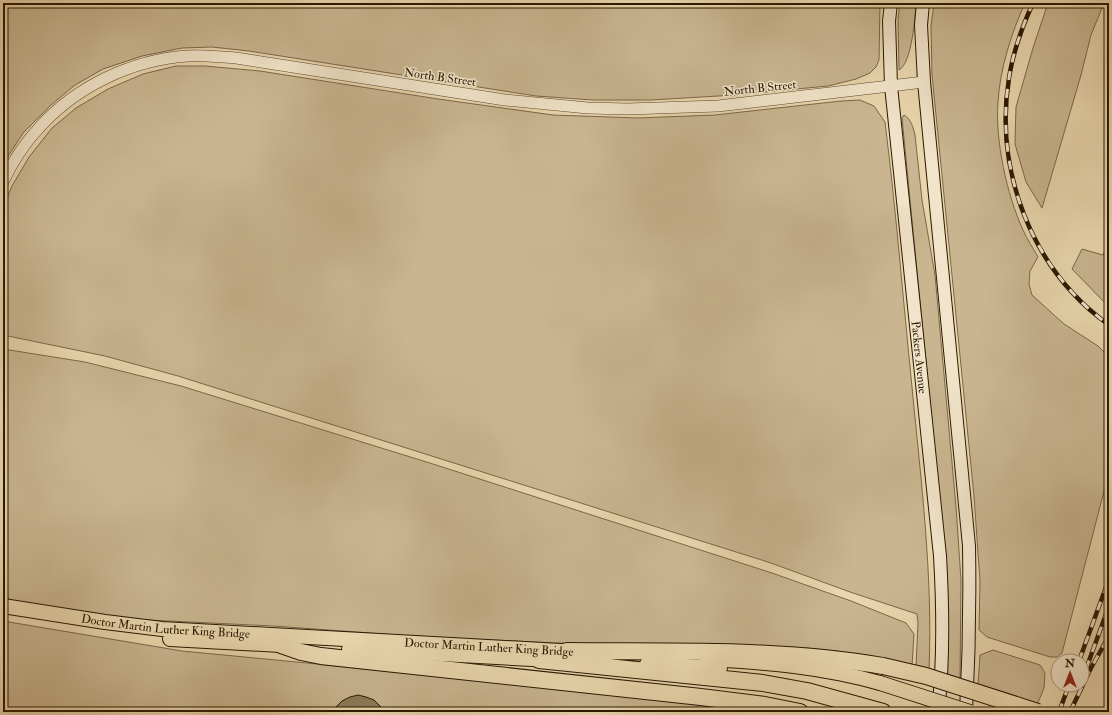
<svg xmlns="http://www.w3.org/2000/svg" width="1112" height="715" viewBox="0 0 1112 715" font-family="'IM FELL Double Pica',serif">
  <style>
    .green { fill: #c9b690; stroke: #7a6748 }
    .building { fill: #8d7b5a; stroke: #2a1800; filter: url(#shadow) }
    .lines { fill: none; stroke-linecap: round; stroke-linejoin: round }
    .tertiary-casing { stroke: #5a482b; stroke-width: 12 }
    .secondary-casing { stroke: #2a1800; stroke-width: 14 }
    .primary-casing { stroke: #2a1800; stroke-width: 16 }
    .motorway-casing { stroke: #2a1800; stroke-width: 18 }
    .tertiary { stroke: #f1e4ca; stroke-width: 11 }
    .secondary { stroke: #f1e4ca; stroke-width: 12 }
    .primary { stroke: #e9d6ad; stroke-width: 14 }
    .motorway { stroke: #e9d6ad; stroke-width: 16 }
    .rail-casing { stroke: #2a1800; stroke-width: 4.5 }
    .rail { stroke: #f1e4ca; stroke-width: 3; stroke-dasharray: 9; stroke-linecap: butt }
    .primary-bridge-casing { stroke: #2a1800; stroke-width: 16; stroke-linecap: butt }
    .motorway-bridge-casing { stroke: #2a1800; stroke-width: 18; stroke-linecap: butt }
    .primary-bridge { stroke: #e9d6ad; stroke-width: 14 }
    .motorway-bridge { stroke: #e9d6ad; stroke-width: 16 }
    .labels { text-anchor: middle; stroke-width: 3; stroke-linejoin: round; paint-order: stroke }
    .street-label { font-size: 12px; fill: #2a1800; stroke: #f1e4ca }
  </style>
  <defs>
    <filter id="shadow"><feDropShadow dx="-3.5" dy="3.5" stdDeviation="0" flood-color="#0004"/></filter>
  </defs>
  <rect width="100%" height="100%" fill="#e9d6ad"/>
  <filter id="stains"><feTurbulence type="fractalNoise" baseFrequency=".005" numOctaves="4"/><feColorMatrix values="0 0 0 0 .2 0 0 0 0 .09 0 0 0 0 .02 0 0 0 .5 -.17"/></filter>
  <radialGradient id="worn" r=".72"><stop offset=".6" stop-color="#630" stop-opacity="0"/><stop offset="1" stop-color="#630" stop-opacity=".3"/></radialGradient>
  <path class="green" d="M 3,3 L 880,3 L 879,60 L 876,67 L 870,73 L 856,79 L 828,86 L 735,95 L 651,100 L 593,100 L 536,96 L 249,51 L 212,47 L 182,48 L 142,56 L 103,69 L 75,85 L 51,105 L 23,133 L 3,164 Z
    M 900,3 L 916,3 C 915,17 912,63 899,70 L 898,19 Z
    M 934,3 L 1025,3 C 1011,34 1000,69 998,102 C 995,141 1007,195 1023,230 C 1027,239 1033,248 1038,257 L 1030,271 L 1029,284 L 1032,295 L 1064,324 L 1098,346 L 1109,357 L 1109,472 L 1062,653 L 1057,657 L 1050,657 L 987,637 L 979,630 L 980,581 L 974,496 L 932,75 L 931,26 Z
    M 1048,3 L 1104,3 L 1091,35 L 1081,75 L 1042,208 L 1026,182 L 1015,144 L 1016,107 L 1033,48 Z
    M 176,66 L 205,66 L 260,71 L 438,99 L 553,115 L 638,118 L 715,115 L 841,101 L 860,100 L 874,106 L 885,122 C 896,210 903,299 912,387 C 921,481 933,575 929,670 L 916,666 L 918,623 L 917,614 L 850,592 L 771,563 L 178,376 L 105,356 L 3,335 L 3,208 L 12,186 L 29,157 L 52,128 L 76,108 L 108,89 L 143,74 Z
    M 904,115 C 911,119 913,127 915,135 L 922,200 L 935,275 L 956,507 L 961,580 L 960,680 L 947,676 L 948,608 L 946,566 L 902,118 Z
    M 1109,243 L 1109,307 L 1072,269 L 1082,249 L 1103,255 Z
    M 3,349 L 85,362 L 181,386 L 433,464 L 772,573 L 851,601 L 906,623 L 914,634 L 912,666 L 884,659 L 837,651 L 806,648 L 766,646 L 555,643 L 412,636 L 273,626 L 106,618 L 10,603 L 4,586 L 3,567 L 7,542 L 3,539 Z
    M 3,621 L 182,651 L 307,663 L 660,700 L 750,712 L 3,712 Z
    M 993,650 L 1040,665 L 1045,673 L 1044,688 L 1037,705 L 978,685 L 980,655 Z"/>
  <path class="building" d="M 358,695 L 366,697 L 374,700 L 380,706 L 383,712 L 331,712 L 342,701 L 350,697 Z"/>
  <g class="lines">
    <defs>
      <path id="tertiary" d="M 3,182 C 12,163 23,145 38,129 C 75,87 131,60 187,56 C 203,55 219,57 236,58 L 505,100 L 588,108 L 627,109 L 718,106 L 924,82"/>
      <g id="secondary">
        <path id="s1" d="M 891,3 L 889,21 L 891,86 L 940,556 C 943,608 944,660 938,712"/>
        <path d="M 923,3 L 921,25 L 924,82 L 969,546 C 970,602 969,657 966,712"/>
      </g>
      <g id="primary">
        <path id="s2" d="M 3,606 L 105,622 L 162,629 L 578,652"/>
        <path d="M 170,639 L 281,645"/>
        <path d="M 349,649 L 550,660"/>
        <path d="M 707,659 C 766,662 823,667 880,683"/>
        <path d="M 647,664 L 720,668"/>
      </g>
      <path id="motorway" d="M 281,645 L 301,652 L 321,656 L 701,697 L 765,705 L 800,712
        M 567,651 C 672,652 779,648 883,666
        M 539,660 L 763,683 L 807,691 L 883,712"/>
    </defs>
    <use href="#tertiary" class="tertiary-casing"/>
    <use href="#secondary" class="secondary-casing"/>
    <use href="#primary" class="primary-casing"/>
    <use href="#motorway" class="motorway-casing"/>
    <use href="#tertiary" class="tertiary"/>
    <use href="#secondary" class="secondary"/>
    <use href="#primary" class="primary"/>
    <use href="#motorway" class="motorway"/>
    <defs>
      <path id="rail" d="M 1033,3 C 1022,27 1013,52 1009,78 C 994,171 1032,270 1109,325
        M 1079,661 L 1109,579
        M 1086,669 L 1109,606
        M 1059,712 L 1069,685
        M 1070,712 L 1091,668 L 1109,636"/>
    </defs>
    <use href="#rail" class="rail-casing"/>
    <use href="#rail" class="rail"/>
    <defs>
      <path id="primary-bridge" d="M 880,683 L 970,712"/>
      <path id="motorway-bridge" d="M 883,666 L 926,676 L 1038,712"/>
    </defs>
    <use href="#primary-bridge" class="primary-bridge-casing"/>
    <use href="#motorway-bridge" class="motorway-bridge-casing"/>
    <use href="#primary-bridge" class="primary-bridge"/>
    <use href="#motorway-bridge" class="motorway-bridge"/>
  </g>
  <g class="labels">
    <g class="street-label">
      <text transform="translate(440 77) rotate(8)" y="4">North B Street</text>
      <text transform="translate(760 88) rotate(-6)" y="4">North B Street</text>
      <text dy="4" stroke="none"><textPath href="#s1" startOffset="356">Packers Avenue</textPath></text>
      <text dy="4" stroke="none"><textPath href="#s2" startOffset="164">Doctor Martin Luther King Bridge</textPath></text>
      <text dy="4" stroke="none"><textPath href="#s2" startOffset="488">Doctor Martin Luther King Bridge</textPath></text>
    </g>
  </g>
  <rect width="1112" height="715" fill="none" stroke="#e9d6ad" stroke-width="16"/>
  <rect x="4" y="4" width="1104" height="707" fill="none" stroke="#2a1800" stroke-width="2"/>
  <rect x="8" y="8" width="1096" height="699" fill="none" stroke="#2a1800"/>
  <g transform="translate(1070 673)"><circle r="19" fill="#f1e4ca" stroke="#a19279"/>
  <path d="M0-3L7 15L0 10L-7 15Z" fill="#8f2418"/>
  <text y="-6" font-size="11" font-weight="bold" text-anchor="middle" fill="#2a1800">N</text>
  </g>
  <rect width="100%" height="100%" filter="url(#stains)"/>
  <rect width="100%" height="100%" fill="url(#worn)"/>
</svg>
